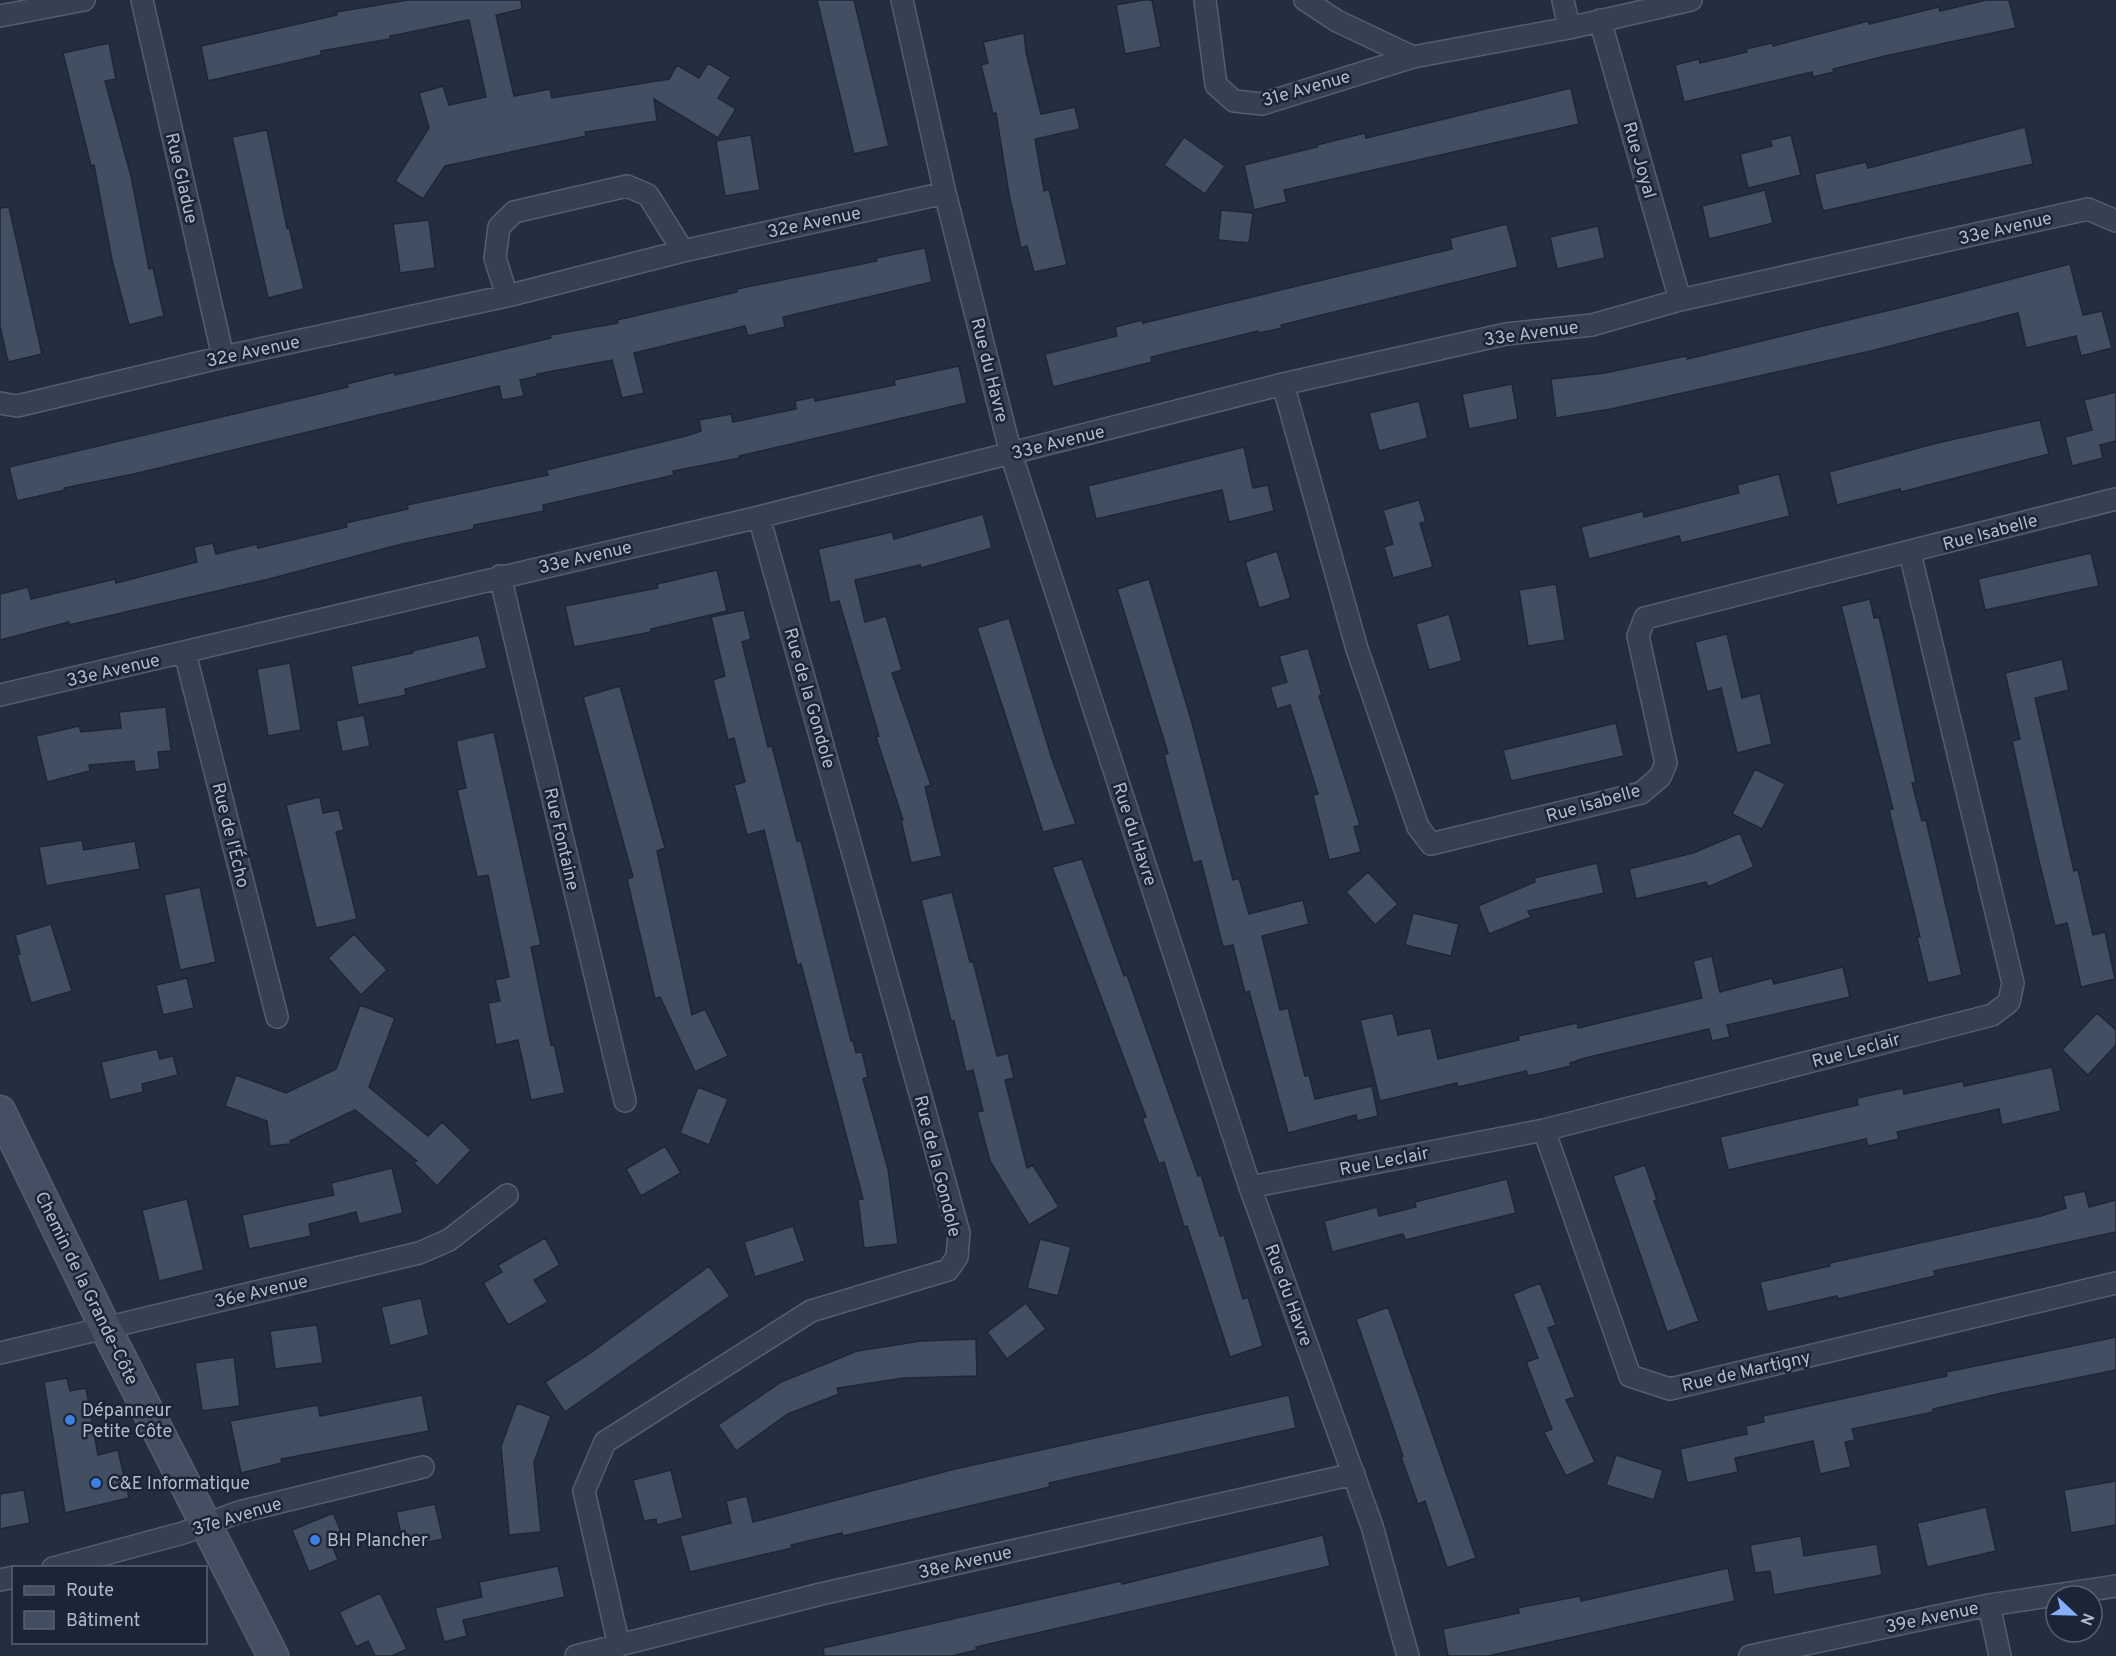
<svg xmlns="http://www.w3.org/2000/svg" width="2116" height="1656" viewBox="0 0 2116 1656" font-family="Overpass,sans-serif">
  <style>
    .building { fill: #424e62; stroke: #1e2737; stroke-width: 1.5 }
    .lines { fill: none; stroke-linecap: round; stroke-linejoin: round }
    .street-casing { stroke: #555e6d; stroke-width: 24 }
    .secondary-casing { stroke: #555e6d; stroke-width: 33 }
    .street { stroke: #374050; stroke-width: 21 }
    .secondary { stroke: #454f63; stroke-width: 30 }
    .shop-dot { fill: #3f7fe0; stroke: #1c2535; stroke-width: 2 }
    .labels { text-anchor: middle; stroke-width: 5; stroke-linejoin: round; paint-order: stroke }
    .street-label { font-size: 18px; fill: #b3bbca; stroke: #1c2535 }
    .poi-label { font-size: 18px; fill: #b3bbca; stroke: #1c2535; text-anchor: start }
  </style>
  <rect width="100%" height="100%" fill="#232e40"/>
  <path class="building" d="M 408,0 L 521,0 L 522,9 L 496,15 L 514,96 L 550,89 L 552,98 L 669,79 L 677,65 L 699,78 L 708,63 L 731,77 L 718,98 L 736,109 L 718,138 L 654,99 L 657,121 L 585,132 L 586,136 L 445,166 L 423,199 L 395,181 L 429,128 L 419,93 L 443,86 L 449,105 L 486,97 L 469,20 L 390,36 L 390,39 L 321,51 L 321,55 L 208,81 L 201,46 L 337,15 L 336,12 Z
    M 817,0 L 854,0 L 889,146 L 854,154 Z
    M 1144,0 L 1152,0 L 1161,47 L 1125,54 L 1116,5 Z
    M 1986,0 L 2009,0 L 2016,28 L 1885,56 L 1833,69 L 1834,72 L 1813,77 L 1812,72 L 1684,102 L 1675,65 L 1699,59 L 1700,63 L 1747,52 L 1746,49 L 1772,43 L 1773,46 L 1868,21 L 1869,24 L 1939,7 L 1940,11 Z
    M 1024,33 L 1026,52 L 1041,114 L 1075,107 L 1080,129 L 1035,139 L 1044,191 L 1049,189 L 1067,265 L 1034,272 L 1027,246 L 1021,248 L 1009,194 L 996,113 L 993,114 L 981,65 L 988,63 L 983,42 Z
    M 109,43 L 116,79 L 105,81 L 131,176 L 149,269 L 153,268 L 164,316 L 129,325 L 112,260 L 94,165 L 91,166 L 63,53 Z
    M 1571,88 L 1579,124 L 1284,190 L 1287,202 L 1254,210 L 1244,165 L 1317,147 L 1317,145 L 1365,133 L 1366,138 Z
    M 2025,127 L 2033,164 L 1823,211 L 1814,174 L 1866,162 L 1868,168 Z
    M 267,130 L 287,228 L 289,227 L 304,289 L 268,298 L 232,137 Z
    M 751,135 L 760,190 L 725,196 L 716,141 Z
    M 1791,135 L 1801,175 L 1748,188 L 1740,154 L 1772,146 L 1770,140 Z
    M 1184,137 L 1225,166 L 1205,194 L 1164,165 Z
    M 1765,190 L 1773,223 L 1709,239 L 1702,206 Z
    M 9,207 L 42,354 L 8,362 L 0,326 L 0,208 Z
    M 1221,210 L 1253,213 L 1249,243 L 1218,240 Z
    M 429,220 L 435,268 L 400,273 L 393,224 Z
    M 1507,224 L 1518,267 L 1281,325 L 1282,328 L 1259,333 L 1258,331 L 1151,357 L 1152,362 L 1053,387 L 1045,354 L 1117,336 L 1115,327 L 1142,320 L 1143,323 L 1452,249 L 1450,238 Z
    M 1598,226 L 1605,258 L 1557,269 L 1550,237 Z
    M 925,248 L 932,282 L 783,317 L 785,327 L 748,336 L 745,326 L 634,353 L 644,393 L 622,398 L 612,360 L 537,374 L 538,376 L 520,380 L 524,396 L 502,400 L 499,386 L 134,474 L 64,488 L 65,490 L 17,501 L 9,467 L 348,387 L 347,384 L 395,372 L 395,375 L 551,338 L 550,335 L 618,323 L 617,320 L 737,292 L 737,289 L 877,261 L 876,258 Z
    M 2070,264 L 2083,315 L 2102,311 L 2112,348 L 2081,356 L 2076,336 L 2026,348 L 2018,313 L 1871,351 L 1611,409 L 1556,418 L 1551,379 L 1605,373 L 1686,356 L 1687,359 L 1923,302 Z
    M 959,366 L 967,403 L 739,456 L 740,458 L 673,471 L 674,475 L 543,505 L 544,511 L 474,525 L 474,529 L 402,544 L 265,580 L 69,625 L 69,622 L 0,640 L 0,594 L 28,587 L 31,599 L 115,579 L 116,583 L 197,562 L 194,547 L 213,543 L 216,554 L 257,544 L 258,548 L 347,527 L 346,523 L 408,509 L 407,505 L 548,475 L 546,470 L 686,436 L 701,431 L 699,420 L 731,414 L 733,422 L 796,409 L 795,401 L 814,397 L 815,401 L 895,385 L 894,380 Z
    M 1512,384 L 1518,419 L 1469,429 L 1462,394 Z
    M 2116,392 L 2116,441 L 2100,445 L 2103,458 L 2072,466 L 2065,437 L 2092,430 L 2084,400 Z
    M 1419,401 L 1428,438 L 1379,451 L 1369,413 Z
    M 2040,420 L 2049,454 L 1901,492 L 1900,489 L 1837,505 L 1829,472 L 1937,443 Z
    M 1244,447 L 1253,488 L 1268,485 L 1274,511 L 1229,522 L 1222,490 L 1096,519 L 1088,486 Z
    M 1779,474 L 1790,516 L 1681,543 L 1679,536 L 1589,559 L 1581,527 L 1643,511 L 1644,517 L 1739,493 L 1737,485 Z
    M 1419,500 L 1426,522 L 1420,523 L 1433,567 L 1393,578 L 1384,547 L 1393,544 L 1383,510 Z
    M 983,514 L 992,548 L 921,568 L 920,565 L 855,580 L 865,622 L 886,616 L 902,670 L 892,673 L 931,785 L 925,787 L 942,856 L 911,863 L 901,820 L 903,820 L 876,737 L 879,736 L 839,601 L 830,603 L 818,549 L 892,532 L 894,539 Z
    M 1277,551 L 1291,598 L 1259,608 L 1245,562 Z
    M 2091,553 L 2099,586 L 1985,610 L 1978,579 Z
    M 717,570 L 727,611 L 651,629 L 651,632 L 574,647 L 565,606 L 658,588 L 657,584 Z
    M 1149,579 L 1192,723 L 1233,880 L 1239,878 L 1249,914 L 1303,900 L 1309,924 L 1262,936 L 1280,1010 L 1288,1008 L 1305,1076 L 1309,1075 L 1315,1099 L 1372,1086 L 1378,1116 L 1357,1121 L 1356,1115 L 1288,1133 L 1249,991 L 1245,993 L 1233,945 L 1223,947 L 1201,861 L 1193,863 L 1164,755 L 1168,753 L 1117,589 Z
    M 1556,584 L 1565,640 L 1528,646 L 1519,590 Z
    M 1870,599 L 1874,618 L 1879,617 L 1886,646 L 1916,782 L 1912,783 L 1922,821 L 1926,820 L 1962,975 L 1928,983 L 1917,937 L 1920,937 L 1889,810 L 1893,809 L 1841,606 Z
    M 744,610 L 751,639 L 742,642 L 768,747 L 772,746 L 797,841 L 801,841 L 851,1041 L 853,1040 L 856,1053 L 862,1052 L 868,1077 L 863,1079 L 888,1169 L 898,1244 L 864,1248 L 858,1199 L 863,1199 L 801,964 L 797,965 L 764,830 L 747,835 L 734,785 L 745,782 L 734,738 L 728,740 L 713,680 L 725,676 L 711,617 Z
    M 1449,614 L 1462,661 L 1429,670 L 1416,624 Z
    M 1009,618 L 1052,759 L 1076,824 L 1043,832 L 977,628 Z
    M 1727,634 L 1742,698 L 1760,693 L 1772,744 L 1737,753 L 1721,688 L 1707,692 L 1695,642 Z
    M 479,635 L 487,668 L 405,689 L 406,695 L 358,705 L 351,666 L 413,653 L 412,651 Z
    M 1308,648 L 1322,695 L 1319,696 L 1360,825 L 1354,827 L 1361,852 L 1329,860 L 1313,795 L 1318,794 L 1290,705 L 1277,709 L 1270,687 L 1287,682 L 1279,656 Z
    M 2062,659 L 2069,690 L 2035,698 L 2074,871 L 2078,870 L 2093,935 L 2105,932 L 2115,979 L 2081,987 L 2067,923 L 2055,926 L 2038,857 L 2012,741 L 2020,739 L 2005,673 Z
    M 290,663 L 301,730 L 268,736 L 257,669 Z
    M 620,686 L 665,848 L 657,851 L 692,1015 L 705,1009 L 728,1056 L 695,1072 L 660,997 L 655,999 L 627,879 L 633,877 L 583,697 Z
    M 166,707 L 171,751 L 158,752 L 160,769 L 135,772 L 134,761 L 89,765 L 90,771 L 47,782 L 36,736 L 79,726 L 81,732 L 121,728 L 119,712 Z
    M 364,715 L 370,746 L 342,752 L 336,721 Z
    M 1616,723 L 1624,756 L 1511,781 L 1503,750 Z
    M 494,732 L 541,945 L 531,947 L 551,1045 L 554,1044 L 565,1093 L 531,1100 L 518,1040 L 496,1045 L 488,1003 L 500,1001 L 495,980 L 509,977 L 488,875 L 477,877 L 457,790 L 466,788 L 456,741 Z
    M 1755,769 L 1785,784 L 1762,829 L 1732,814 Z
    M 320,797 L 323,813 L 339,810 L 344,830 L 336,832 L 357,919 L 316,928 L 286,805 Z
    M 1740,833 L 1754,867 L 1708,887 L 1706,882 L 1636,899 L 1629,869 L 1693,853 Z
    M 82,840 L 84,850 L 135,841 L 140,869 L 46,886 L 39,847 Z
    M 1082,859 L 1124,976 L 1127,975 L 1198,1176 L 1201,1175 L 1220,1236 L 1224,1235 L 1243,1299 L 1248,1297 L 1263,1346 L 1230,1357 L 1187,1226 L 1184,1227 L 1164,1162 L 1159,1164 L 1142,1118 L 1146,1117 L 1052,867 Z
    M 1597,863 L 1604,893 L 1528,911 L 1531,917 L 1489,934 L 1478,906 L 1535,882 L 1534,878 Z
    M 1368,872 L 1398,904 L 1375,925 L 1346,892 Z
    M 200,887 L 216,962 L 180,970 L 164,895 Z
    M 952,892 L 970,962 L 973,961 L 997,1056 L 1008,1053 L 1014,1078 L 1005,1080 L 1027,1168 L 1033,1165 L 1059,1207 L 1029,1225 L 990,1161 L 977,1112 L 983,1111 L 973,1070 L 966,1072 L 954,1021 L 951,1021 L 921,900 Z
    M 1413,913 L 1459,924 L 1451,956 L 1405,945 Z
    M 51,924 L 72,991 L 31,1003 L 17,955 L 20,954 L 15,935 Z
    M 354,934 L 387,970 L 361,995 L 328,958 Z
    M 1712,956 L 1720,992 L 1772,978 L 1774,984 L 1843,967 L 1850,997 L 1727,1025 L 1730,1037 L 1712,1041 L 1709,1029 L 1585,1058 L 1570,1063 L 1571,1066 L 1528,1076 L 1526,1071 L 1458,1087 L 1457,1083 L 1380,1101 L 1360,1020 L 1393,1013 L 1398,1035 L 1431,1028 L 1438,1059 L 1519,1040 L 1518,1036 L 1577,1023 L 1578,1028 L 1702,998 L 1693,961 Z
    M 187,978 L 194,1008 L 163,1015 L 156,985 Z
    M 360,1005 L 395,1018 L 369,1087 L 428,1136 L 442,1122 L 471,1150 L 437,1186 L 413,1162 L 417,1161 L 355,1110 L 290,1141 L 291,1144 L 270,1146 L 267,1121 L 225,1106 L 236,1075 L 286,1093 L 336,1069 Z
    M 2097,1013 L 2116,1030 L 2116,1045 L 2088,1075 L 2062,1050 Z
    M 157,1049 L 160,1059 L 173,1056 L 178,1075 L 142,1084 L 143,1092 L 110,1100 L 101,1062 Z
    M 2052,1067 L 2061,1111 L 2002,1125 L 1999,1109 L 1897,1132 L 1899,1139 L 1868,1146 L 1866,1139 L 1728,1170 L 1720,1137 L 1858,1105 L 1857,1098 L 1903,1088 L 1904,1094 L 1963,1081 L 1964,1086 Z
    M 698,1087 L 728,1099 L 709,1145 L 680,1133 Z
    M 665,1146 L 681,1173 L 641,1196 L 626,1169 Z
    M 1645,1165 L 1657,1200 L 1654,1201 L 1699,1321 L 1667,1332 L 1613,1176 Z
    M 392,1168 L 403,1213 L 359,1224 L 356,1212 L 309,1224 L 311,1236 L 249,1249 L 242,1215 L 334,1195 L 331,1183 Z
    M 1507,1179 L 1516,1213 L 1405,1240 L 1403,1234 L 1332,1252 L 1324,1221 L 1377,1207 L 1379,1216 L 1416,1207 L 1415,1202 Z
    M 2085,1191 L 2089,1207 L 2116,1200 L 2116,1232 L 1934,1271 L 1935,1276 L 1838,1299 L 1837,1296 L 1767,1312 L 1760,1282 L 1830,1266 L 1830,1263 L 2041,1216 L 2066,1208 L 2063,1196 Z
    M 187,1199 L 204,1270 L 159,1281 L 142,1210 Z
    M 793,1226 L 805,1261 L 755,1277 L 744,1242 Z
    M 545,1238 L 560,1265 L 534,1280 L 548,1302 L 508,1325 L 483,1283 L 502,1272 L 498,1265 Z
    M 1040,1239 L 1071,1247 L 1058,1296 L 1027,1288 Z
    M 709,1266 L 730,1296 L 565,1412 L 545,1382 L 589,1354 Z
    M 1540,1283 L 1556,1325 L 1548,1328 L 1575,1397 L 1566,1400 L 1595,1462 L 1566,1476 L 1544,1432 L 1552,1429 L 1526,1362 L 1538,1358 L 1513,1294 Z
    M 421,1298 L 429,1335 L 390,1346 L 381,1307 Z
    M 1026,1303 L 1046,1329 L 1007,1359 L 987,1332 Z
    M 1388,1307 L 1476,1558 L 1447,1568 L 1425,1501 L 1418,1504 L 1401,1457 L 1403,1456 L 1356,1319 Z
    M 317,1325 L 323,1363 L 275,1369 L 270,1331 Z
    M 2116,1337 L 2116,1370 L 2002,1393 L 1933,1409 L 1933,1412 L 1852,1429 L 1855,1440 L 1845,1442 L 1851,1467 L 1820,1474 L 1813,1441 L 1735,1458 L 1738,1472 L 1687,1483 L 1680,1449 L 1747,1434 L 1746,1426 L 1764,1422 L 1763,1416 L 1947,1376 L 1946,1372 Z
    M 976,1339 L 977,1376 L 904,1378 L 837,1388 L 839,1394 L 788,1414 L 736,1451 L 718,1425 L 781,1382 L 857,1351 L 921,1341 Z
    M 234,1357 L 240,1406 L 202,1411 L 195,1363 Z
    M 67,1378 L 70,1391 L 86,1388 L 98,1455 L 118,1450 L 129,1498 L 65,1513 L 44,1382 Z
    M 422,1395 L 429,1431 L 281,1459 L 282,1463 L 241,1473 L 230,1421 L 318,1405 L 320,1416 Z
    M 1289,1395 L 1296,1428 L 1049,1483 L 1050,1487 L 843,1536 L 842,1533 L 791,1545 L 792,1548 L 690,1572 L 680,1536 L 731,1523 L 726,1501 L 747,1496 L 753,1522 L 955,1469 Z
    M 517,1403 L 551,1416 L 534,1462 L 541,1532 L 509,1535 L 501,1446 Z
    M 1616,1455 L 1663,1470 L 1654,1500 L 1606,1485 Z
    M 671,1470 L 683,1518 L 657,1525 L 656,1519 L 644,1521 L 633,1480 Z
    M 2116,1481 L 2116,1525 L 2071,1533 L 2064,1490 Z
    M 24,1490 L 30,1523 L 0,1529 L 0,1494 Z
    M 435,1504 L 443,1539 L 404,1547 L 396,1512 Z
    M 1986,1507 L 1996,1551 L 1927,1567 L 1917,1523 Z
    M 333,1513 L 342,1534 L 330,1540 L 338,1560 L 309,1572 L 292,1530 Z
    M 1323,1535 L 1330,1566 L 976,1647 L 977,1650 L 952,1656 L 824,1656 L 823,1648 L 1121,1581 L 1122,1584 Z
    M 1801,1536 L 1804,1556 L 1877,1544 L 1882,1575 L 1774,1595 L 1770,1571 L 1755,1573 L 1750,1545 Z
    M 558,1566 L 565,1597 L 463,1620 L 467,1636 L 444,1642 L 435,1608 L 482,1597 L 479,1582 Z
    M 1728,1568 L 1735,1601 L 1488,1656 L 1448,1656 L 1443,1629 L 1519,1613 L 1518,1608 L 1580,1596 L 1581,1601 Z
    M 380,1593 L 407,1649 L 392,1656 L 375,1656 L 368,1641 L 356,1647 L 339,1612 Z"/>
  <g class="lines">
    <defs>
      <path id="street" d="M 142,0 L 223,357
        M 902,0 L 945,193 L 1011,454 L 1250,1187 L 1372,1526 L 1408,1656
        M 1205,0 L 1216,85 L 1234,101 L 1262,104 L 1413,57
        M 1305,0 L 1337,21 L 1413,57 L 1569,28 L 1691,0
        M 1563,0 L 1569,28
        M 0,16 L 84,0
        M 1600,20 L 1680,300
        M 507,296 L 495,258 L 499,227 L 514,212 L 627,186 L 648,195 L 683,251
        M 1283,384 L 1357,649 L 1418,827 L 1431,844 L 1641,793 L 1660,777 L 1666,763 L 1638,636 L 1645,618 L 2116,499
        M 0,403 L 17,406 L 223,357 L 507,296 L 683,251 L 945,193
        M 500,576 L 625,1101
        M 185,653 L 277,1017
        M 0,695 L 759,517 L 1283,384 L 1506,334 L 1592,325 L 1680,300 L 2088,209 L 2116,221
        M 1544,1130 L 1630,1376 L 1670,1389 L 2116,1283
        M 1250,1187 L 1544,1130 L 1992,1015 L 2009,1002 L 2013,983 L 1910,553
        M 0,1353 L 419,1253 L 449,1240 L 507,1195
        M 53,1568 L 183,1533 L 239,1512 L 423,1467
        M 0,1580 L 14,1577
        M 1989,1605 L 2000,1656
        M 619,1646 L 584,1491 L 605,1442 L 811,1311 L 948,1270 L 957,1257 L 959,1233 L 759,517
        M 576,1656 L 821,1594 L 1354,1474
        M 1750,1656 L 1989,1605 L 2116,1586"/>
      <path id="secondary" d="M 0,1111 L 105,1327 L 273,1656"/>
    </defs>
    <use href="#street" class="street-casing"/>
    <use href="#secondary" class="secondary-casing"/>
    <use href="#street" class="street"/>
    <use href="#secondary" class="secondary"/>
  </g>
  <g class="shop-dot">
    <circle cx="70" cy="1420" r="6"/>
    <circle cx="96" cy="1483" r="6"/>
    <circle cx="315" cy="1540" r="6"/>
  </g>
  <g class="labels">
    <g class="street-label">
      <text transform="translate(1306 88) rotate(-16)" y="6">31e Avenue</text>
      <text transform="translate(1640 160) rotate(74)" y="6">Rue Joyal</text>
      <text transform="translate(182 178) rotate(77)" y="6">Rue Gladue</text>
      <text transform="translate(814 222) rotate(-12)" y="6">32e Avenue</text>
      <text transform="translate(2005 228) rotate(-13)" y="6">33e Avenue</text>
      <text transform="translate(1531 333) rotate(-8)" y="6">33e Avenue</text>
      <text transform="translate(253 351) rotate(-12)" y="6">32e Avenue</text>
      <text transform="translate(990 370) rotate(76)" y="6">Rue du Havre</text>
      <text transform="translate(1058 442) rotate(-14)" y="6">33e Avenue</text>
      <text transform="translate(1990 532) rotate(-15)" y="6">Rue Isabelle</text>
      <text transform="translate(585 557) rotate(-13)" y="6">33e Avenue</text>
      <text transform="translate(113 670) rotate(-13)" y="6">33e Avenue</text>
      <text transform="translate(810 698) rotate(74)" y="6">Rue de la Gondole</text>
      <text transform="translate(1593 803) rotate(-16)" y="6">Rue Isabelle</text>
      <text transform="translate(1135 834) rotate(72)" y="6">Rue du Havre</text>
      <text transform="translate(231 835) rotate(76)" y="6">Rue de l'Écho</text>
      <text transform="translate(562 839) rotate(77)" y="6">Rue Fontaine</text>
      <text transform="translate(1856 1050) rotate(-15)" y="6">Rue Leclair</text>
      <text transform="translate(1384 1161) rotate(-11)" y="6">Rue Leclair</text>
      <text transform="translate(938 1166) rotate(76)" y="6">Rue de la Gondole</text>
      <text transform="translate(87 1288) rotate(64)" y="6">Chemin de la Grande-Côte</text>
      <text transform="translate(261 1291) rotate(-13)" y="6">36e Avenue</text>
      <text transform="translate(1289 1295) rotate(70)" y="6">Rue du Havre</text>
      <text transform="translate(1746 1371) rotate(-13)" y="6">Rue de Martigny</text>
      <text transform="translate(237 1516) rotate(-17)" y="6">37e Avenue</text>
      <text transform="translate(965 1562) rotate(-13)" y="6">38e Avenue</text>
      <text transform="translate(1932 1617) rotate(-12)" y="6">39e Avenue</text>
    </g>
    <g class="poi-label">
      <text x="82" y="1416">Dépanneur<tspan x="82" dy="21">Petite Côte</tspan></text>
      <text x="108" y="1489">C&amp;E Informatique</text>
      <text x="327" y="1546">BH Plancher</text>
    </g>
  </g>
  <rect x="12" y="1566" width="195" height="78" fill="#1c2535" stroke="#586171" stroke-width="1.5"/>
  <rect x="24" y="1586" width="30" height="9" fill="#454f63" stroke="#586171" stroke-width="1.5"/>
  <text x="66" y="1596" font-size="18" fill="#b3bbca">Route</text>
  <rect x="24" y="1611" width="30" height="18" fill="#424e62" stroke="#586171" stroke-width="1.5"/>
  <text x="66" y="1626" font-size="18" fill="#b3bbca">Bâtiment</text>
  <g transform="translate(2074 1614) rotate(112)"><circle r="28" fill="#1c2535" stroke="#586171" stroke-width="1.5"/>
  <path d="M0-4.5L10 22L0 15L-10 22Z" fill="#85affd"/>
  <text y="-9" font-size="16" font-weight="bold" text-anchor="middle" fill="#b3bbca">N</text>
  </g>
</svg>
